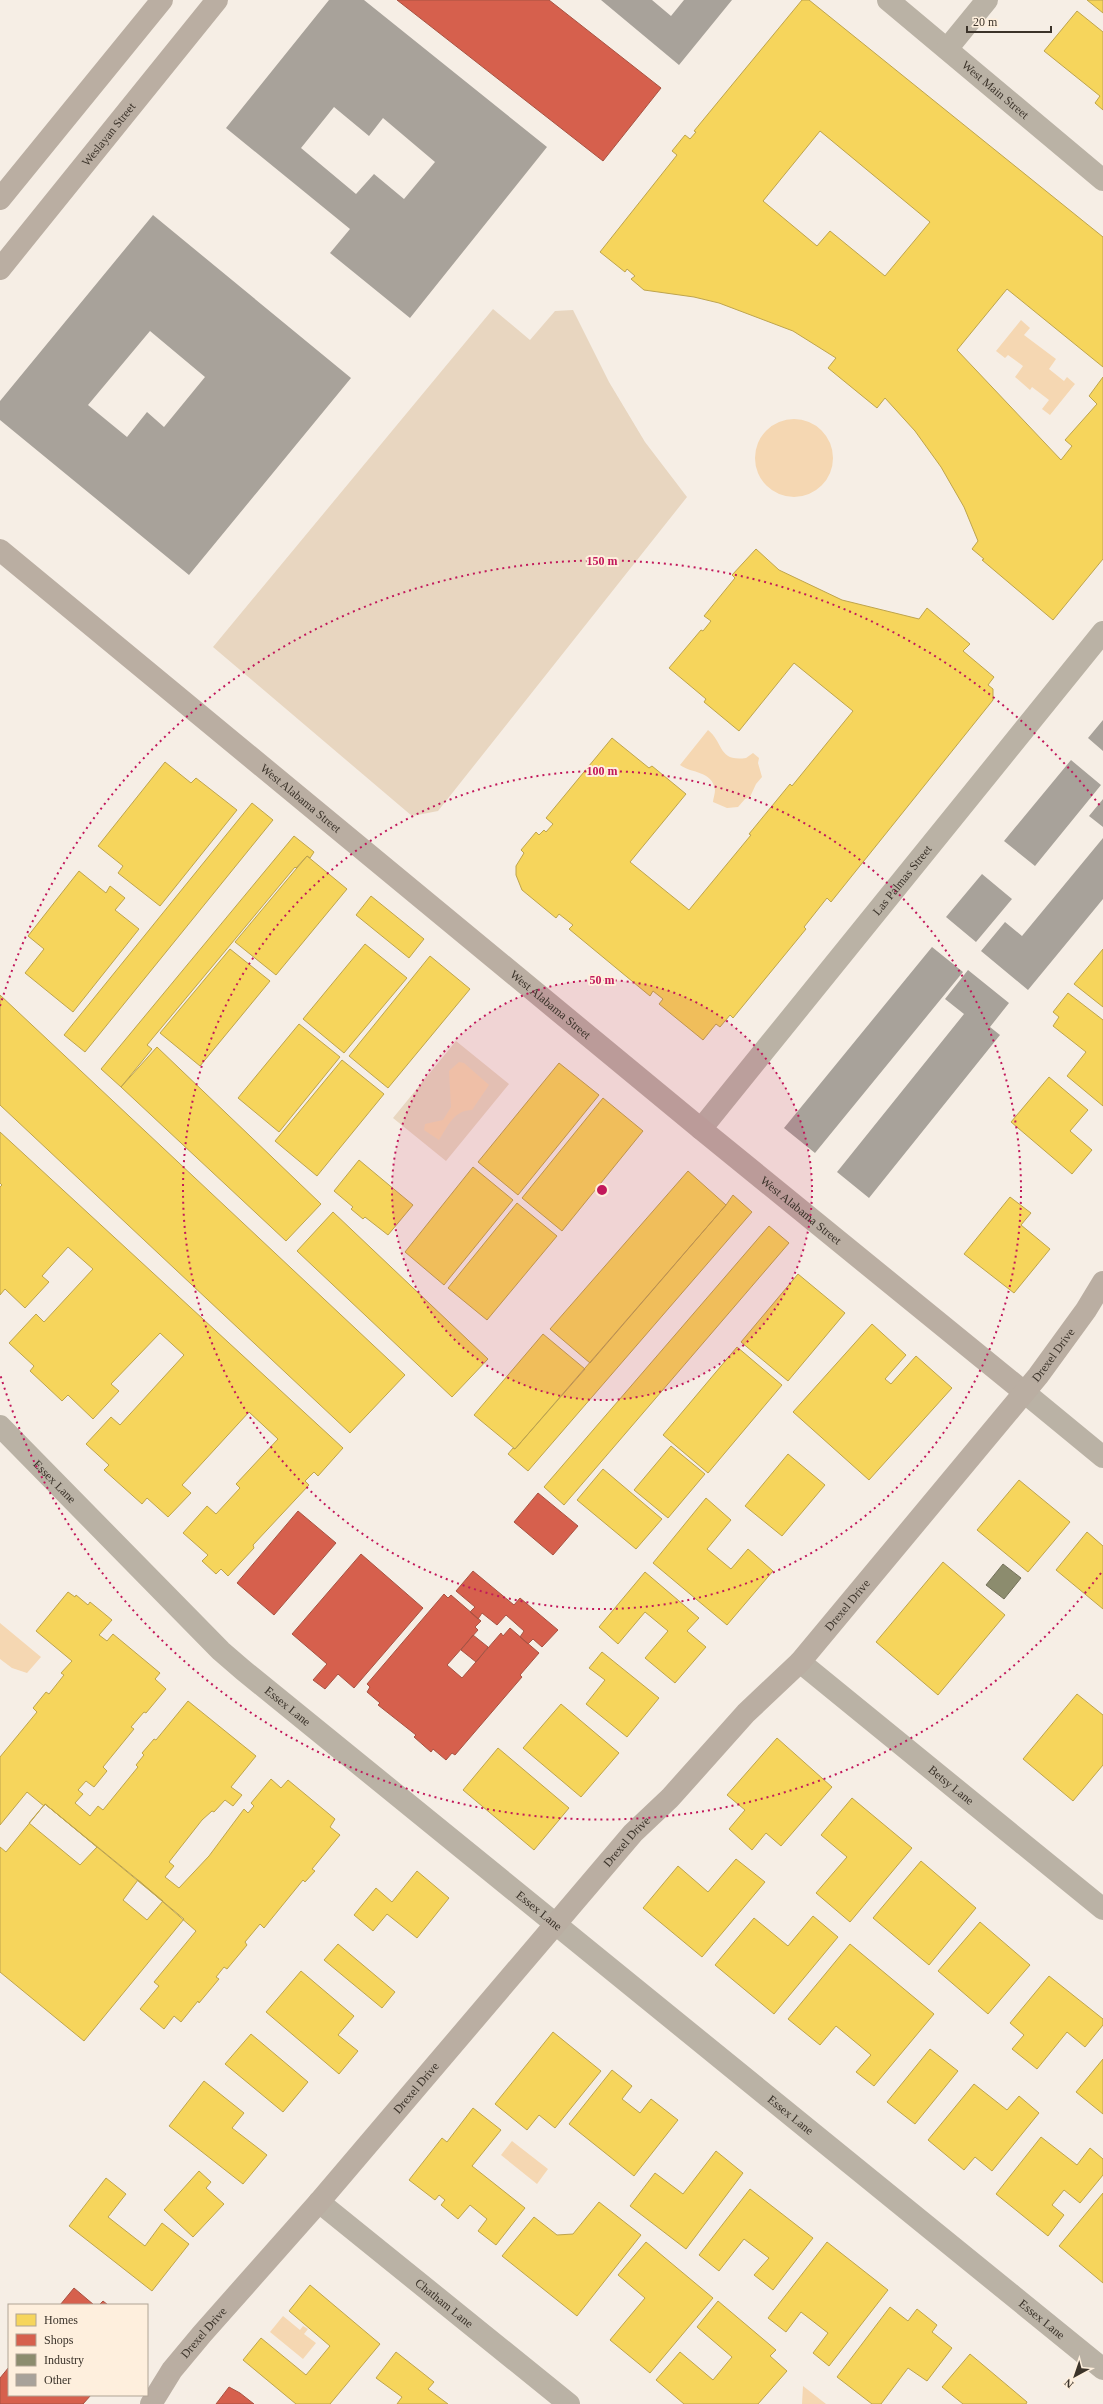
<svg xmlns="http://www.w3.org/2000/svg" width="1103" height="2404" viewBox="0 0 1103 2404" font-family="'Times New Roman',serif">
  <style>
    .green { fill: #e8d6c0 }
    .water { fill: #f5d7b2 }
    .homes { fill: #f6d55c; stroke: #bea44d; fill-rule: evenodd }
    .shops { fill: #d6604d; stroke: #a85242 }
    .industry { fill: #8c8c6e; stroke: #74715a }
    .building { fill: #a8a29a; fill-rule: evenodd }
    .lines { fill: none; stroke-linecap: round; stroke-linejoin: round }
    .street { stroke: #bab2a5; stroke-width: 22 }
    .secondary { stroke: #baaea2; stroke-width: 22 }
    .ring { fill: none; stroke: #c2185b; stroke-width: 2; stroke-dasharray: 2 4 }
    .labels { text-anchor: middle; stroke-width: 4; stroke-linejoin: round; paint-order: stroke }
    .street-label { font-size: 12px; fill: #3b332a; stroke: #feefdd }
    .centre { fill: #c2185b; stroke: #feefdd; stroke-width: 2 }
    .ring-label { font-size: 12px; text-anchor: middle; font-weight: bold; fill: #c2185b; stroke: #feefdd; stroke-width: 4; stroke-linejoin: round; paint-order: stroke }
  </style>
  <rect width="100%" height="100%" fill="#f6eee5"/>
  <path class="green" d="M 493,309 L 530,340 L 555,311 L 573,310 L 609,382 L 645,442 L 687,497 L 438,811 L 412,816 L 213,647 Z
    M 456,1041 L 509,1084 L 446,1161 L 393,1118 Z"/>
  <path class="water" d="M 1021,320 L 1030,328 L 1024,335 L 1056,359 L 1049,369 L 1064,381 L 1067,377 L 1075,384 L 1050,415 L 1042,409 L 1049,400 L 1032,387 L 1030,390 L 1015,377 L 1023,366 L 1008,355 L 1005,358 L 996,351 Z
    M755 458a39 39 0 1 1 78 0a39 39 0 1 1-78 0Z
    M 708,730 C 724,743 718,762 746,758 L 753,753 L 759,758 L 758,763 L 762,777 L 756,784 L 750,797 L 745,799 L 738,807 L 727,808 L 713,802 C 713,799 715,794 715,790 C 712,770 692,774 680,765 Z
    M 459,1062 L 464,1063 L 489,1085 L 472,1110 C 454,1110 448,1126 439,1140 L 424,1130 L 425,1124 L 443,1120 L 451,1107 L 449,1071 Z
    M 0,1623 L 41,1657 L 27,1673 L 12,1668 L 0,1659 Z
    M 512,2141 L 548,2169 L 537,2184 L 501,2155 Z
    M 283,2316 L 300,2330 L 303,2326 L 308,2329 L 304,2334 L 316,2343 L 303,2359 L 270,2332 Z
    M 803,2386 L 826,2404 L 802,2404 Z"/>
  <path class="homes" d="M 802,0 L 809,0 L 1103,237 L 1103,367 L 1007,289 L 957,350 L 1061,460 L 1072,446 L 1065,440 L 1097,404 L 1089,396 L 1103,377 L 1103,559 L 1053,620 L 982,560 L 984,559 L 972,549 L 978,541 L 964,507 L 941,467 L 915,431 L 885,398 L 877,408 L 828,368 L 836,358 L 793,331 L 719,303 L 694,297 L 644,290 L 631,279 L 635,276 L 627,269 L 625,272 L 600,252 L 677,155 L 672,151 L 685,135 L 690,139 L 696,132 L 694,131 ZM 820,131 L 930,222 L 885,276 L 830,231 L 817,246 L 763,201 Z
    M 1087,0 L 1103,0 L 1103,13 Z
    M 1077,11 L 1103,32 L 1103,110 L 1095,103 L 1100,96 L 1044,51 Z
    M 756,549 L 779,570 L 842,600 L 919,619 L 927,608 L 970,644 L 963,651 L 994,677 L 988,685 L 993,689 L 993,700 L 831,902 L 827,898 L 804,927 L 806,929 L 733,1018 L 730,1015 L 720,1027 L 716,1024 L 703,1040 L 659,1004 L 663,999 L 653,991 L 650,996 L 569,929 L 573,925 L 559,914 L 556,918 L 522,890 L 516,875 L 516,866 L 524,853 L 521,850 L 536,832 L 539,835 L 544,830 L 546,832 L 553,824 L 546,818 L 612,738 L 649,768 L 652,766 L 686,794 L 630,862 L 689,910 L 751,835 L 749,834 L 790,784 L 792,786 L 853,711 L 794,663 L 739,731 L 704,702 L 706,699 L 669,668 L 701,630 L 703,631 L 711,621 L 704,616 L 735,578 L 732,575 Z
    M 165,762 L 191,783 L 196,778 L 237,810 L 160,906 L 118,873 L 123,866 L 98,846 Z
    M 252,803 L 273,820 L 85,1052 L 64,1035 Z
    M 294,836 L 314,852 L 310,858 L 307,856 L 296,868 L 295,867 L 147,1045 L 152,1049 L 121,1087 L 101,1069 Z
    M 307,856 L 347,889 L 276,975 L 235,942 Z
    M 79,871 L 106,893 L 110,886 L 125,898 L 115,910 L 139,929 L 73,1012 L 25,973 L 44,949 L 28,936 Z
    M 371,896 L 424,939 L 409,958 L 356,915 Z
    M 365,944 L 407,978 L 344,1053 L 303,1019 Z
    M 230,949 L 270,981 L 200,1066 L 160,1033 Z
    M 1103,949 L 1103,1007 L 1074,984 Z
    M 430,956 L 470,989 L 388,1088 L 349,1056 Z
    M 1068,993 L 1103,1020 L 1103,1106 L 1067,1076 L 1086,1052 L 1053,1026 L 1059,1017 L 1053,1012 Z
    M 0,995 L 405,1375 L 350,1433 L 0,1105 Z
    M 299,1024 L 340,1057 L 279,1132 L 238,1098 Z
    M 157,1047 L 321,1204 L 286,1241 L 121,1087 Z
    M 342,1060 L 384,1094 L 317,1176 L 275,1141 Z
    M 559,1063 L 599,1095 L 518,1195 L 478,1162 Z
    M 1049,1077 L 1088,1110 L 1070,1131 L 1092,1150 L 1072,1174 L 1011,1122 Z
    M 603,1098 L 643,1131 L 562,1231 L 522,1198 Z
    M 0,1132 L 343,1448 L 318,1476 L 314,1472 L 305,1481 L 309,1485 L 253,1545 L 254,1548 L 228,1576 L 221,1569 L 216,1574 L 202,1561 L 208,1555 L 183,1533 L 207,1506 L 216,1514 L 240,1488 L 236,1484 L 278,1439 L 249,1412 L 182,1485 L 191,1493 L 168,1517 L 147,1498 L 142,1504 L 104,1470 L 109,1465 L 86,1444 L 111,1417 L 120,1425 L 184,1355 L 160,1333 L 111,1384 L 119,1391 L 93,1419 L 68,1395 L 62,1401 L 30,1371 L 34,1366 L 9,1343 L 36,1314 L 44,1322 L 93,1269 L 68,1247 L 42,1276 L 49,1282 L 25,1308 L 5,1289 L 0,1295 L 0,1187 L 2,1185 L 0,1183 Z
    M 359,1160 L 413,1205 L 388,1235 L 365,1217 L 363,1219 L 351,1209 L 353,1207 L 334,1191 Z
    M 473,1167 L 513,1200 L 444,1285 L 405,1252 Z
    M 688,1171 L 726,1205 L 590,1363 L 550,1329 Z
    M 733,1195 L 752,1212 L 528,1471 L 508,1454 L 513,1448 L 515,1449 L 726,1205 Z
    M 1010,1197 L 1031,1213 L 1021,1225 L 1050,1249 L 1014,1293 L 964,1254 Z
    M 517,1203 L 557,1236 L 487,1320 L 448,1288 Z
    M 333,1212 L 488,1359 L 452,1397 L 297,1251 Z
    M 769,1226 L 789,1243 L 564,1505 L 544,1487 Z
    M 798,1274 L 845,1313 L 788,1381 L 741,1342 Z
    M 872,1324 L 906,1355 L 885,1379 L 891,1384 L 916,1356 L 952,1388 L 869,1480 L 793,1412 Z
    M 543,1334 L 585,1369 L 515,1449 L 474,1415 Z
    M 737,1347 L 782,1385 L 708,1473 L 663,1435 Z
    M 671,1446 L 705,1474 L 668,1518 L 634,1490 Z
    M 788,1454 L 825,1485 L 782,1536 L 745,1506 Z
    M 603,1469 L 662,1519 L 636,1549 L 577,1500 Z
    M 1019,1480 L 1070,1522 L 1028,1572 L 977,1530 Z
    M 706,1498 L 731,1520 L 707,1549 L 731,1569 L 748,1549 L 773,1571 L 727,1625 L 653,1563 Z
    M 1087,1532 L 1103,1546 L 1103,1609 L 1056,1570 Z
    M 943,1562 L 1005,1615 L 938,1695 L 876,1642 Z
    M 645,1572 L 699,1618 L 687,1631 L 706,1647 L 675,1683 L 645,1658 L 668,1631 L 645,1612 L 618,1644 L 599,1627 Z
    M 68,1592 L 75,1597 L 76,1595 L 88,1605 L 90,1602 L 112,1620 L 99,1635 L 107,1641 L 113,1634 L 160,1673 L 155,1679 L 166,1689 L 146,1713 L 144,1712 L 131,1727 L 134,1729 L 103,1767 L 107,1771 L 94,1787 L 86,1781 L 78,1790 L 83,1794 L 75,1803 L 90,1816 L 98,1806 L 103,1810 L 138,1767 L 136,1765 L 144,1755 L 142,1753 L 154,1739 L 156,1740 L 188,1701 L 256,1756 L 231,1787 L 242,1795 L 233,1806 L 225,1800 L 214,1812 L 212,1811 L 202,1820 L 169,1862 L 174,1866 L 165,1877 L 179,1888 L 209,1856 L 244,1809 L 248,1813 L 254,1806 L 251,1803 L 271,1779 L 281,1788 L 288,1780 L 335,1819 L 330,1827 L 340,1835 L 312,1869 L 315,1871 L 305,1882 L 303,1880 L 264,1928 L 260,1924 L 245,1942 L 247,1945 L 227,1969 L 224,1967 L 216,1977 L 219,1979 L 199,2003 L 198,2001 L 181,2022 L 174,2016 L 164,2029 L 140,2009 L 159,1986 L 154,1982 L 196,1931 L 138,1880 L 45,1804 L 44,1806 L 27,1792 L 0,1825 L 0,1757 L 37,1712 L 33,1708 L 46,1692 L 49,1694 L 64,1675 L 61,1673 L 72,1661 L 36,1631 Z
    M 602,1652 L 659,1698 L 627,1737 L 586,1704 L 605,1680 L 589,1668 Z
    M 1077,1694 L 1103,1715 L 1103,1765 L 1073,1801 L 1023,1759 Z
    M 561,1704 L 619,1753 L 581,1797 L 523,1748 Z
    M 777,1738 L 832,1787 L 781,1846 L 766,1833 L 752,1850 L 729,1829 L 745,1810 L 727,1795 Z
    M 498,1748 L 569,1808 L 534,1850 L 463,1790 Z
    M 852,1798 L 912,1848 L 850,1922 L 816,1893 L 847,1857 L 821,1835 Z
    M 45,1804 L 184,1919 L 84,2041 L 0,1972 L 0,1847 L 6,1852 Z
    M 45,1804 L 97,1847 L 80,1865 L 29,1823 Z
    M 736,1859 L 765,1882 L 702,1957 L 643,1908 L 678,1866 L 708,1892 Z
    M 921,1861 L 976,1908 L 929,1965 L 873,1918 Z
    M 417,1871 L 449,1898 L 417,1938 L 387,1914 L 373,1931 L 354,1915 L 376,1888 L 392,1902 Z
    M 138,1880 L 163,1901 L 147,1920 L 123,1900 Z
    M 813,1916 L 838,1937 L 774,2014 L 715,1965 L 754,1918 L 788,1946 Z
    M 980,1922 L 1030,1965 L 988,2014 L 938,1971 Z
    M 338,1944 L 395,1992 L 382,2008 L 324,1960 Z
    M 850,1944 L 934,2014 L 874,2086 L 856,2072 L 871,2055 L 836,2026 L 820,2045 L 788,2019 Z
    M 301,1971 L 354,2016 L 338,2035 L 358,2051 L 339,2074 L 266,2012 Z
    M 1049,1976 L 1103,2019 L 1103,2025 L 1085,2047 L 1067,2032 L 1037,2069 L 1012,2049 L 1024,2035 L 1010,2023 Z
    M 553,2032 L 601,2071 L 555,2128 L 539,2115 L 527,2130 L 495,2104 Z
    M 251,2034 L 308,2082 L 283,2112 L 225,2064 Z
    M 930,2049 L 958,2071 L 915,2124 L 887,2102 Z
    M 1103,2059 L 1103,2114 L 1076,2092 Z
    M 612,2070 L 632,2086 L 622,2099 L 640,2113 L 651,2099 L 678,2120 L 634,2176 L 569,2124 Z
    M 204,2081 L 244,2113 L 232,2128 L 267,2155 L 243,2184 L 169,2126 Z
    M 974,2084 L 1007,2110 L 1019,2096 L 1039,2113 L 992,2171 L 975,2157 L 964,2170 L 928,2140 Z
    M 473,2108 L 501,2130 L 472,2166 L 525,2208 L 496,2245 L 478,2231 L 487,2219 L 470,2205 L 458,2219 L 441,2205 L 445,2200 L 439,2195 L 435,2200 L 409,2180 L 442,2138 L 447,2142 Z
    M 1041,2137 L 1077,2165 L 1090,2148 L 1103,2159 L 1103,2175 L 1080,2203 L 1064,2190 L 1052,2205 L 1064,2215 L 1048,2236 L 996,2194 Z
    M 716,2151 L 743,2173 L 686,2249 L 630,2206 L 655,2173 L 683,2194 Z
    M 199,2171 L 211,2182 L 206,2188 L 224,2204 L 193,2237 L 164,2210 Z
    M 106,2178 L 126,2194 L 108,2217 L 145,2246 L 162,2223 L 189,2244 L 152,2291 L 69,2226 Z
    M 750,2189 L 813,2238 L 773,2290 L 754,2275 L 769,2258 L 744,2239 L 719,2271 L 699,2255 Z
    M 1103,2193 L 1103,2283 L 1059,2246 Z
    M 599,2202 L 641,2235 L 577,2316 L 502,2256 L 534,2217 L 557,2235 L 573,2234 Z
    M 646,2242 L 713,2298 L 650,2373 L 610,2340 L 645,2298 L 618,2275 Z
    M 827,2242 L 888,2290 L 829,2366 L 813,2353 L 828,2333 L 801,2312 L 786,2332 L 768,2318 Z
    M 310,2285 L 380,2344 L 330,2404 L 296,2404 L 243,2360 L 261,2338 L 306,2375 L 330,2346 L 289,2311 Z
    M 718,2301 L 776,2350 L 770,2356 L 787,2371 L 758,2404 L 684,2404 L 656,2380 L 680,2352 L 713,2380 L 732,2357 L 697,2327 Z
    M 890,2307 L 908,2321 L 917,2309 L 937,2325 L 932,2332 L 952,2348 L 927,2381 L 908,2368 L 881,2404 L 872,2404 L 837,2377 Z
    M 396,2352 L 434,2382 L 428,2389 L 448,2404 L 397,2404 L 402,2397 L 376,2378 Z
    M 970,2354 L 1027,2402 L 1026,2404 L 963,2404 L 942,2387 Z"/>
  <path class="shops" d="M 397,0 L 549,0 L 661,88 L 603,161 Z
    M 538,1493 L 578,1526 L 553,1555 L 514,1522 Z
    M 298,1511 L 336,1543 L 274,1615 L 237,1583 Z
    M 361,1554 L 423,1608 L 354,1688 L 338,1674 L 325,1689 L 313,1680 L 327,1664 L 292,1634 Z
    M 473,1571 L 514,1605 L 520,1598 L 558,1630 L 542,1647 L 533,1639 L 528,1644 L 520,1637 L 524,1631 L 506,1615 L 497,1625 L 482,1613 L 478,1619 L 470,1612 L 475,1607 L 456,1591 Z
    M 444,1594 L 448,1598 L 451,1595 L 481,1621 L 475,1627 L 478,1630 L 447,1665 L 462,1678 L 501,1633 L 503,1636 L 510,1628 L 539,1653 L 520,1675 L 522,1677 L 455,1755 L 452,1753 L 446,1760 L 433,1749 L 431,1752 L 414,1737 L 416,1735 L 378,1705 L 380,1703 L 367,1692 L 370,1687 L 367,1684 Z
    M 473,1635 L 488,1647 L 476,1662 L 461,1650 Z
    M 74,2288 L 94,2305 L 60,2305 Z
    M 103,2301 L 108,2305 L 99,2305 Z
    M 9,2367 L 9,2395 L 91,2395 L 83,2404 L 0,2404 L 0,2378 Z
    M 229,2387 L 240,2393 L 254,2404 L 216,2404 Z"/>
  <path class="industry" d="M 1003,1564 L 1021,1578 L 1004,1599 L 986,1585 Z"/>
  <path class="building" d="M 329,0 L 364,0 L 547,147 L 410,318 L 330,253 L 350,229 L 226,128 ZM 334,107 L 369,136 L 383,118 L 435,162 L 404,199 L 374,174 L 356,194 L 301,148 Z
    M 601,0 L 652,0 L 671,16 L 684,0 L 732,0 L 679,65 Z
    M 153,215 L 351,378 L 189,575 L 0,420 L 0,401 ZM 150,331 L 205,377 L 164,427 L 147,412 L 127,437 L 88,405 Z
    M 1103,720 L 1103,751 L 1088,738 Z
    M 1071,760 L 1101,785 L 1035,866 L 1004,841 Z
    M 1103,799 L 1103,827 L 1089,816 Z
    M 1103,838 L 1103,899 L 1028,990 L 981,951 L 1005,922 L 1022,936 Z
    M 982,874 L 1012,899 L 976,942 L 946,917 Z
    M 932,947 L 963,972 L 815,1153 L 784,1128 Z
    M 968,970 L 1009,1003 L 990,1027 L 1000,1035 L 869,1198 L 837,1172 L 964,1014 L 945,999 Z"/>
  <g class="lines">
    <g class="street">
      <path id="s1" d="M 888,0 L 1103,180"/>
      <path d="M 947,49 L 987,0"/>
      <path id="s2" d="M 701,1129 L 1103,632"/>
      <path d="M 1024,1392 L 1103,1457"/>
      <path id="s3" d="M 0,1426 L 221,1651 L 243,1670 L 1103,2369"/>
      <path id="s4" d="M 800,1662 L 1103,1909"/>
      <path id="s5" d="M 319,2202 L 569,2404"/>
    </g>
    <g class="secondary">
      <path d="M 0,199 L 162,0"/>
      <path id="s6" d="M 0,269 L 217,0"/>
      <path id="s7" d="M 0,550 L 701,1129 L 1024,1392"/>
      <path id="s8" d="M 151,2404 L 172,2370 L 202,2334 L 319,2202 L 633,1833 L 670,1798 L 746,1713 L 800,1662 L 1038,1376 L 1086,1310 L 1103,1282"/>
    </g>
  </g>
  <circle cx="602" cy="1190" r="210" fill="#c2185b" fill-opacity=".12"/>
  <g class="ring">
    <circle cx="602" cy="1190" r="210"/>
    <circle cx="602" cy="1190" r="419"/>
    <path d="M1101 1573A629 629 0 0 1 0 1374M0 1006A629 629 0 0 1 1101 807"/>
  </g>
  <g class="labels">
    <g class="street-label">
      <text dy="4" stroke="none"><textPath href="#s1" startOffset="140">West Main Street</textPath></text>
      <text dy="4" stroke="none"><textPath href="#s6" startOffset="173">Weslayan Street</textPath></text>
      <text dy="4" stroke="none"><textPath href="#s7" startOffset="390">West Alabama Street</textPath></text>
      <text dy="4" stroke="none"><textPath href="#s2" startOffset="320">Las Palmas Street</textPath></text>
      <text dy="4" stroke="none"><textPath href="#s7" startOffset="714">West Alabama Street</textPath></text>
      <text dy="4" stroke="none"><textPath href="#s7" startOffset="1038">West Alabama Street</textPath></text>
      <text dy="4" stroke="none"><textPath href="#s8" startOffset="1385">Drexel Drive</textPath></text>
      <text dy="4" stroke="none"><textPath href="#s3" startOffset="78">Essex Lane</textPath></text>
      <text dy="4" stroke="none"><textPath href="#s8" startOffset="1061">Drexel Drive</textPath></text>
      <text dy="4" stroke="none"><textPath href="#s3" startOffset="402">Essex Lane</textPath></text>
      <text dy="4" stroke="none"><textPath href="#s4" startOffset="195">Betsy Lane</textPath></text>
      <text dy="4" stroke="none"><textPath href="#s8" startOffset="737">Drexel Drive</textPath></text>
      <text dy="4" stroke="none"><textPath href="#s3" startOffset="726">Essex Lane</textPath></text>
      <text dy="4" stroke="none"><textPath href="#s8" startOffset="413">Drexel Drive</textPath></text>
      <text dy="4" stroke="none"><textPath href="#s3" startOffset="1050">Essex Lane</textPath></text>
      <text dy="4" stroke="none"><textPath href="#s5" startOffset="161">Chatham Lane</textPath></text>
      <text dy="4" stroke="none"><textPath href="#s3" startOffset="1374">Essex Lane</textPath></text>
      <text dy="4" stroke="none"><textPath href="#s8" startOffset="89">Drexel Drive</textPath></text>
    </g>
  </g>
  <circle cx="602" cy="1190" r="6" class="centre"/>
  <g class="ring-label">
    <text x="602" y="565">150 m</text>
    <text x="602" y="775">100 m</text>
    <text x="602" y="984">50 m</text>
  </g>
  <rect x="8" y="2304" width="140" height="92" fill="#feefdd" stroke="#b0a495"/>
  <rect x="16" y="2314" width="20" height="12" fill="#f6d55c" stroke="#b0a495"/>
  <text x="44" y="2324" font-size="12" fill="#3b332a">Homes</text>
  <rect x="16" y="2334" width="20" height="12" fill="#d6604d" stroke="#b0a495"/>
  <text x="44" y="2344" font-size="12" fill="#3b332a">Shops</text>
  <rect x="16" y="2354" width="20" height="12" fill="#8c8c6e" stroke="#b0a495"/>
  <text x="44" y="2364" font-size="12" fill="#3b332a">Industry</text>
  <rect x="16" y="2374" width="20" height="12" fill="#a8a29a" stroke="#b0a495"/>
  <text x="44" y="2384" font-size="12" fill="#3b332a">Other</text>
  <g transform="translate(1075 2376) rotate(220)" stroke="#feefdd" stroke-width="3" paint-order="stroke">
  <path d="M0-3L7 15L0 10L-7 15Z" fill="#3b332a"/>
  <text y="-6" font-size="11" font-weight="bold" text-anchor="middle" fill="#3b332a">N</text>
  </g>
  <path d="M967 26v6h84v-6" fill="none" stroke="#3b332a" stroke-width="2"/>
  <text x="973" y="26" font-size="12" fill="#3b332a" stroke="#feefdd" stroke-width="3" paint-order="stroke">20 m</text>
</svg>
